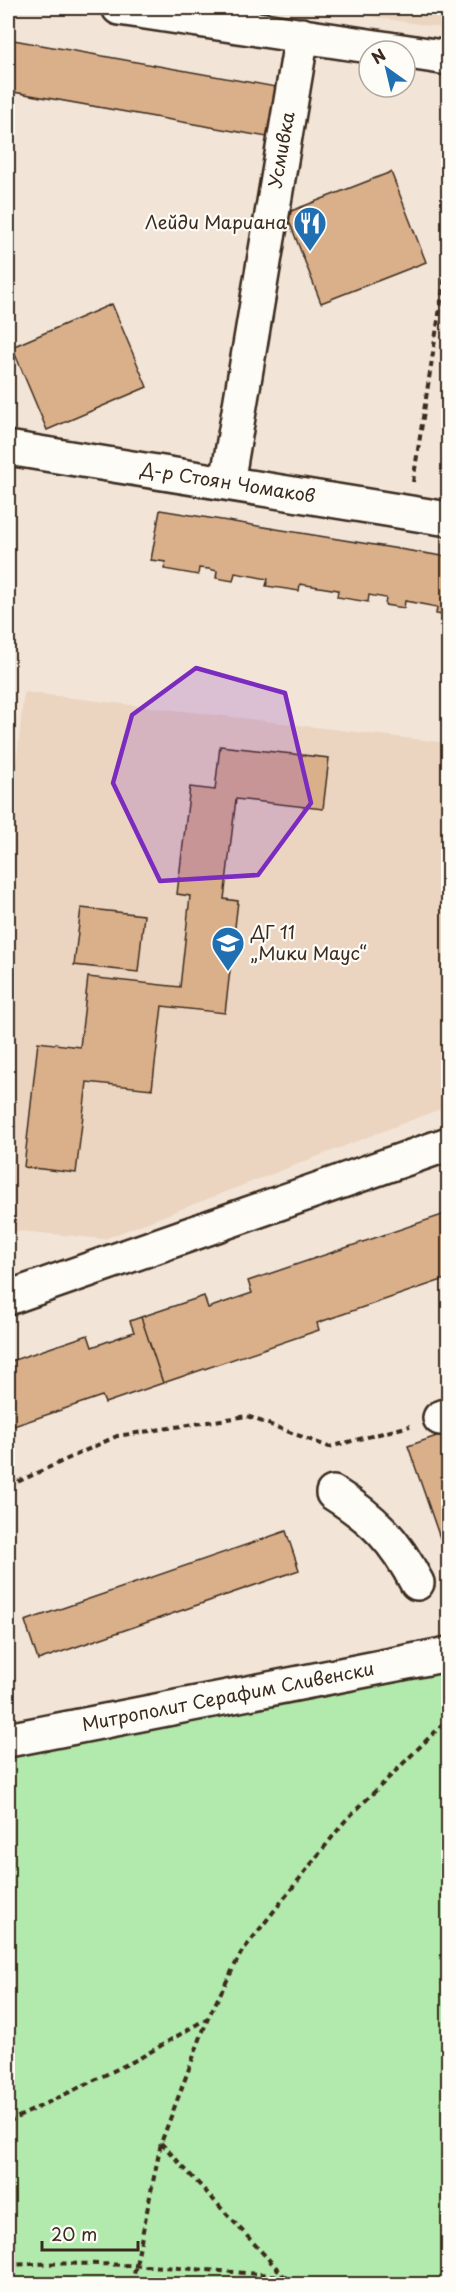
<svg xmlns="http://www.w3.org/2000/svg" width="456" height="2292" viewBox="0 0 456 2292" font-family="'Playpen Sans',sans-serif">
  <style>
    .built { fill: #ebd5c0 }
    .green { fill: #b2e9ac; stroke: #768a65; stroke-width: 1.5 }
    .building { fill: #dab08b; stroke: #3b2a1e; stroke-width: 1.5 }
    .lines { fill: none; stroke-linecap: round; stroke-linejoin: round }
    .minor-casing { stroke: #3b2a1e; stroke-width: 38 }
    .path { stroke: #3b2a1e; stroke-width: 4; stroke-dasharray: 6 4.5; stroke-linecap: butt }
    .minor { stroke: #fdfcf7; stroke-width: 33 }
    .marked { fill: #7b2cbf; fill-opacity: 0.2; stroke: #7b2cbf; stroke-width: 4.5; stroke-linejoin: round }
    .labels { text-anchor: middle; stroke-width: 4.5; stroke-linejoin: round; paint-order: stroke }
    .street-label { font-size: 18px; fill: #3b2a1e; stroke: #fdfcf7 }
    .poi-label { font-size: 18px; fill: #3b2a1e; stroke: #fdfcf7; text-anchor: end }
  </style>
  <rect width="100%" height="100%" fill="#f2e5d7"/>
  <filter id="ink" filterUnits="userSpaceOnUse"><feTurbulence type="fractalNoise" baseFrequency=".0167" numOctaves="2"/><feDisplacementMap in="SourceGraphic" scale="12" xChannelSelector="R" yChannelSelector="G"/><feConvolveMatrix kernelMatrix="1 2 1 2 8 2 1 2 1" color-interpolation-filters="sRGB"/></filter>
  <g filter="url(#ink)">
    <path class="built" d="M 321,8 L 448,8 L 448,29 Z
      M 24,692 L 448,743 L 448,1106 L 104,1239 L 8,1230 L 8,839 Z"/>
    <path class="green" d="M 448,1654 L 448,2284 L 8,2284 L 8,1740 Z"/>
    <path class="building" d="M 8,39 L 276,87 L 267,137 L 8,91 Z
      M 391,172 L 426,262 L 321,303 L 286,213 Z
      M 112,304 L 147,387 L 47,430 L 12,347 Z
      M 160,510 L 448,557 L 448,616 L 436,614 L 437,607 L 405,601 L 404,608 L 385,605 L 386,598 L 369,595 L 368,602 L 337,597 L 338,590 L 300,584 L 299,591 L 266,586 L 268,579 L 235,573 L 233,581 L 216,578 L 217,571 L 209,569 L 199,568 L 198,575 L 164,569 L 166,562 L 151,560 Z
      M 220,746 L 329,758 L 323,809 L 236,799 L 224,899 L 238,901 L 225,1013 L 162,1006 L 152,1089 L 87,1082 L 76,1173 L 24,1167 L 38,1042 L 80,1047 L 88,977 L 180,987 L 190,896 L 177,894 L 190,787 L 215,790 Z
      M 81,908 L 144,915 L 138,972 L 74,965 Z
      M 448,1213 L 448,1278 L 317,1323 L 319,1330 L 163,1383 L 141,1317 L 204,1296 L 208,1308 L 252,1293 L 248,1281 Z
      M 141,1317 L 163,1383 L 105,1403 L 102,1396 L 8,1428 L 8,1362 L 88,1335 L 92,1347 L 134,1332 L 130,1321 Z
      M 448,1432 L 448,1535 L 440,1538 L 408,1446 Z
      M 286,1531 L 299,1570 L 38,1660 L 25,1621 Z"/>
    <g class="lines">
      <defs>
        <path id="minor" d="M 119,8 L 448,58
          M 8,448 L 448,519
          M 227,483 L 302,35
          M 8,1298 L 448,1144
          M 440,1418 L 448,1415
          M 333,1493 C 374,1519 395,1540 417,1583
          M 8,1740 L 448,1654"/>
      </defs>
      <use href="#minor" class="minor-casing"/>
      <path class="path" d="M 206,223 L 237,229
        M 413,482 L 448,256
        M 8,1483 L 13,1484 L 117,1436 L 247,1416 L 329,1447 L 410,1426
        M 8,2122 L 140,2058 L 206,2019
        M 161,2143 L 284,2276 L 299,2284
        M 8,2265 C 100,2260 192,2269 284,2276
        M 132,2284 L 161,2143 L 208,2018 L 241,1953 L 345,1821 L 448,1719"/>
      <use href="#minor" class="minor"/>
    </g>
  </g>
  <path class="marked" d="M 196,668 L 285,693 L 311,803 L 258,875 L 160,881 L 113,783 L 132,715 Z"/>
  <defs>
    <symbol id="restaurant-pin" viewBox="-11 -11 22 30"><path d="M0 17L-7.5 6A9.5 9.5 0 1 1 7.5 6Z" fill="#1f6fb2" stroke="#fdfcf7"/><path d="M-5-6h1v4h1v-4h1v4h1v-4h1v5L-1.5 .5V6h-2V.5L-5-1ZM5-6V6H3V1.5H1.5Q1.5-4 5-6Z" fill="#fff"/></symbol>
    <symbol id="school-pin" viewBox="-11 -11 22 30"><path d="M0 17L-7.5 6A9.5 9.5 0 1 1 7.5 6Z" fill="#1f6fb2" stroke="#fdfcf7"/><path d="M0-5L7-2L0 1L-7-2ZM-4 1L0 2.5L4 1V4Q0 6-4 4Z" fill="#fff"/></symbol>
  </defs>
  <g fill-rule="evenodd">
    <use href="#restaurant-pin" x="291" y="204" width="38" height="52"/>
    <use href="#school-pin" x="209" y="924" width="38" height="52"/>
  </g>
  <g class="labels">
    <g class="street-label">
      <text transform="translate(282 150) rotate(-80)" y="6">Усмивка</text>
      <text transform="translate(228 483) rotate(9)" y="6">Д-р Стоян Чомаков</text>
      <text transform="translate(228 1697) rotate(-11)" y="6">Митрополит Серафим Сливенски</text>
    </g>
    <g class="poi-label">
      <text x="287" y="229">Лейди Мариана</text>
      <text x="251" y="939" text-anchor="start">ДГ 11<tspan x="251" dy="21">„Мики Маус“</tspan></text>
    </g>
  </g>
  <rect width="456" height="2292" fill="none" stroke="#fdfcf7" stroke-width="30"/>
  <rect x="15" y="15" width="426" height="2262" fill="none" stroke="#3b2a1e" stroke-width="2" filter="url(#ink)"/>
  <g transform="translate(387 69) rotate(326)"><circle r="28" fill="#fdfcf7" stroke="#afa8a0" stroke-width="1.5"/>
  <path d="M0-4.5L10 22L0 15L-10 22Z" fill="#1f6fb2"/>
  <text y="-9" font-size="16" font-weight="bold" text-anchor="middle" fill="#3b2a1e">N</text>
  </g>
  <path d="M42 2241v9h96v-9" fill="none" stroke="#3b2a1e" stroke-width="3"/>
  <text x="51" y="2241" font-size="18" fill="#3b2a1e" stroke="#fdfcf7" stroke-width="4.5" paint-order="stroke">20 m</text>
</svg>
